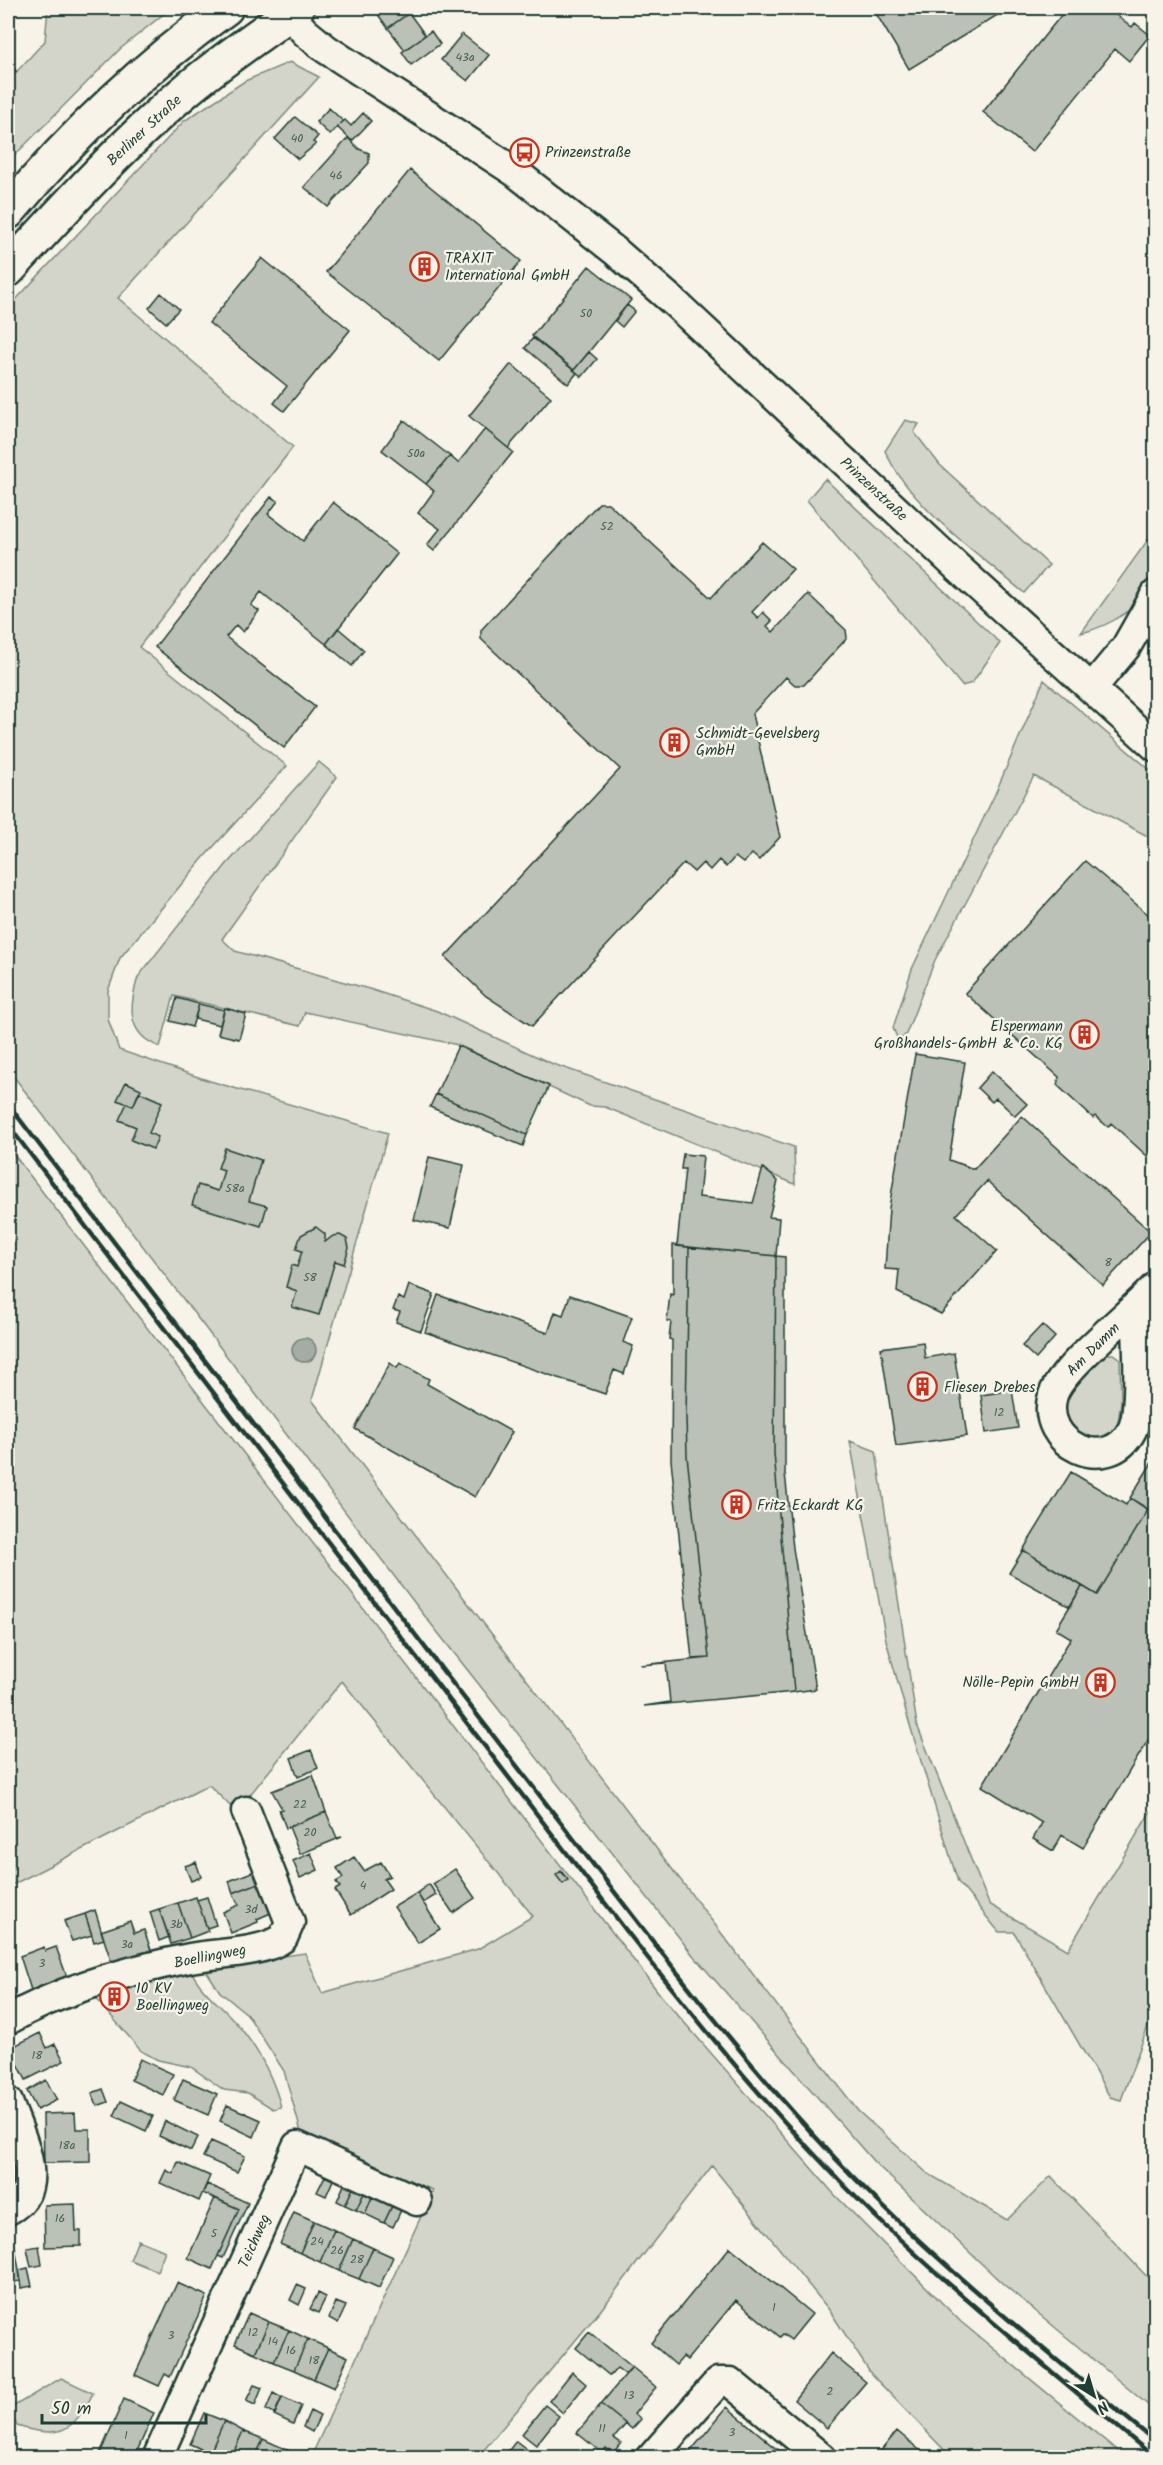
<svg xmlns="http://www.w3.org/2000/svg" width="1163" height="2465" viewBox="0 0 1163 2465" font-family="Kalam,sans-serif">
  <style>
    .green { fill: #d3d5ca; stroke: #79897f; stroke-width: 1.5 }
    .water { fill: #a4ada3; stroke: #6f8077; stroke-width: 1.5 }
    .building { fill: #bbc1b6; stroke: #1f3d34; stroke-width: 1.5 }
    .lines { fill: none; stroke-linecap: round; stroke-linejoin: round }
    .minor-casing { stroke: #1f3d34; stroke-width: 33 }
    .major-casing { stroke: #1f3d34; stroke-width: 38 }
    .minor { stroke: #f7f3e8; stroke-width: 28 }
    .major { stroke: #f7f3e8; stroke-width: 33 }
    .rail { stroke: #1f3d34; stroke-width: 4.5 }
    .labels { text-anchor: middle; stroke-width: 4.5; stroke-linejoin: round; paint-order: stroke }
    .number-label { font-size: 12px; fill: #465e54 }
    .street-label { font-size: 15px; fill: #1f3d34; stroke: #f7f3e8 }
    .poi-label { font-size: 15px; fill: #1f3d34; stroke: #f7f3e8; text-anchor: start }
  </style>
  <rect width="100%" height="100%" fill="#f7f3e8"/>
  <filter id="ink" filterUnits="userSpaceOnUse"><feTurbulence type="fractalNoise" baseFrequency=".0167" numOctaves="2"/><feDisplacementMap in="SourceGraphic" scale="12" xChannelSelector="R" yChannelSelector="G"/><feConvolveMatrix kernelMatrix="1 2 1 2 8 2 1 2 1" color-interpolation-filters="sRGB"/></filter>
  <g filter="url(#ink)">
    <path class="green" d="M 48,8 L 171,8 L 120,49 L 8,162 L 8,81 L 45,41 Z
      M 290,62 L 319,77 L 118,298 L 293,447 L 139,647 L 287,766 L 205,856 L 120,958 L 108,991 L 108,1019 L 119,1050 L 210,1081 L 388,1133 L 312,1400 L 858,2111 L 927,2173 L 1007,2220 L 1051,2176 L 1155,2285 L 1155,2411 L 1002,2283 L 874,2162 L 693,1955 L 420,1610 L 8,1069 L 8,308 L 184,121 L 245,81 Z
      M 905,420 L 919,424 L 914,432 L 940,465 L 1049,565 L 1024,593 C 976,551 912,509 885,451 Z
      M 825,479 L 1000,643 L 972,683 L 962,686 L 807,500 Z
      M 1155,530 C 1155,545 1159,565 1154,578 C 1145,606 1108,627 1081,633 Z
      M 1044,680 L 1155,774 L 1155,840 L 1034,776 L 935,960 L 906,1034 L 899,1042 L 893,1028 L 912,969 L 995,794 Z
      M 319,762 L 337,777 L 222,939 L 235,951 L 369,989 L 437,1011 L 553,1064 L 794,1147 L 795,1184 L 605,1107 L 590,1106 L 458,1045 L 305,1012 L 300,1026 L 174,996 L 160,1047 C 126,1034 129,1007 138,977 L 226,865 Z
      M 8,1147 L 662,1997 L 834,2194 L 961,2322 L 1125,2457 L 951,2457 L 871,2374 L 830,2311 L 712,2166 L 600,2311 L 478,2457 L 311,2457 L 433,2190 L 303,2139 L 284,2071 L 247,2014 L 220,1992 L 204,1967 L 305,1953 L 322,1993 L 478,1949 L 533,1916 L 342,1681 L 236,1812 L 209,1785 L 8,1887 L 8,1235 L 16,1244 L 8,1234 Z
      M 1107,1354 L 1113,1354 L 1120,1359 L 1121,1401 L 1117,1429 C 1106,1438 1096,1438 1082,1439 L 1066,1421 L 1065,1398 L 1100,1357 Z
      M 850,1441 L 876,1451 L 917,1725 L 989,1904 L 1068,1950 L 1155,1804 L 1155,2022 L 1151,2018 L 1121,2100 L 1110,2097 L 1014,1932 L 999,1932 L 958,1882 L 909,1722 L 886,1640 Z
      M 190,1968 C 200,1992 222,2005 238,2025 C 258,2049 273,2077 281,2107 L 273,2109 L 248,2093 L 224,2090 L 191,2067 L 158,2060 L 141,2051 L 95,1997 Z
      M 138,2240 L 165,2251 L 157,2271 L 130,2260 Z
      M 61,2378 L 93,2393 C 74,2433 58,2439 17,2426 L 9,2409 Z"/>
    <path class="water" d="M292 1350a12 12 0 1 1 24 0a12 12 0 1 1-24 0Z"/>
    <path class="building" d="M 373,8 L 405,8 L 409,13 L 388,28 Z
      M 878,8 L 1009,8 L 909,69 L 874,10 Z
      M 1067,8 L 1107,8 L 1132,27 L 1135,23 L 1150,35 L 1129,61 L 1115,49 L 1032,152 L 983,112 Z
      M 409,13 L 425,35 L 405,50 L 388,28 Z
      M 431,31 L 440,44 L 411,65 L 402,52 Z
      M 462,34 L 489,55 L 468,81 L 441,60 Z
      M 8,63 L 16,71 L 8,81 Z
      M 329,108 L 343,121 L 330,135 L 316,122 Z
      M 363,113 L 371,121 L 352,141 L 337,127 L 345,120 L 351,126 Z
      M 295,117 L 318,136 L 313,142 L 316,144 L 298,159 L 275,139 Z
      M 348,138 L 359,149 L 369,153 L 369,163 L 328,207 L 304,187 Z
      M 410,170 L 521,261 L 439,361 L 326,272 Z
      M 262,258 L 350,330 L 284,411 L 274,403 L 287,386 L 209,323 Z
      M 589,266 L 631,300 L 574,370 L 532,336 Z
      M 161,293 L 179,309 L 166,323 L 149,308 Z
      M 627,305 L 635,311 L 622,327 L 615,321 Z
      M 533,338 L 577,373 L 568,384 L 525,348 Z
      M 589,352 L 597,359 L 582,377 L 574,370 Z
      M 511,364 L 551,397 L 508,448 L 469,416 Z
      M 404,420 L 450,456 L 426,484 L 382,450 Z
      M 485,429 L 513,452 L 434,551 L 427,545 L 440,529 L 418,513 L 434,491 L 426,484 L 450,456 L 458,463 Z
      M 271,497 L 278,501 L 268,514 L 303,541 L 333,502 L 397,554 L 326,644 L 261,592 L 251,605 L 259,611 L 243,632 L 236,625 L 226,637 L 315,707 L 284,748 L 155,647 Z
      M 599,503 L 608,503 L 711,598 L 762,542 L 793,569 L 752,612 L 758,618 L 763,612 L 772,621 L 767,626 L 773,632 L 808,594 L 846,630 L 847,638 L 804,685 L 795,685 L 786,677 L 752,714 L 780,837 L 759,860 L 752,854 L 743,863 L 735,857 L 726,867 L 719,860 L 710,870 L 703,863 L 694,872 L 684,863 L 532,1026 L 486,996 L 445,957 L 620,769 L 481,639 L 481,630 Z
      M 338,628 L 364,650 L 352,666 L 326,644 Z
      M 1085,861 L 1156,921 L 1156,1146 L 1147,1156 L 1111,1123 L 1108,1127 L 1095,1116 L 1093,1118 L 1057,1085 L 1059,1077 L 965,993 Z
      M 177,998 L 199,1004 L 192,1027 L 170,1021 Z
      M 199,1004 L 224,1010 L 220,1025 L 195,1019 Z
      M 225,1008 L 246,1014 L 239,1039 L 218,1034 Z
      M 458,1046 L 549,1086 L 527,1135 L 436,1094 Z
      M 915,1054 L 965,1062 L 949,1160 L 974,1169 L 1022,1116 L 1151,1232 L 1103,1285 L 987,1181 L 956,1215 L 997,1251 L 941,1314 L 897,1292 L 899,1270 L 885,1269 L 889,1208 Z
      M 992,1071 L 1027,1104 L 1015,1116 L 996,1098 L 992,1102 L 977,1088 Z
      M 126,1082 L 141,1089 L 133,1106 L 117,1100 Z
      M 139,1092 L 162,1102 L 149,1133 L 158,1137 L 153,1149 L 131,1140 L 136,1127 L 119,1120 L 127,1103 L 133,1106 Z
      M 436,1094 L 527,1135 L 523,1146 L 430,1107 Z
      M 225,1148 L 261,1160 L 249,1201 L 267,1206 L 261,1226 L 192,1205 L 198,1185 L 218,1191 L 224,1170 L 218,1168 Z
      M 683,1154 L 703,1156 L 699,1197 L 753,1203 L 763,1168 L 778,1181 L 769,1217 L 779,1218 L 776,1256 L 677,1246 L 685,1169 L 681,1169 Z
      M 429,1157 L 464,1165 L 450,1228 L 414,1220 Z
      M 316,1227 L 325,1234 L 325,1242 L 333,1236 L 340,1235 L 347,1239 L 349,1248 L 344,1264 L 335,1261 L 319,1315 L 292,1307 L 297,1291 L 286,1287 L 292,1265 L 297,1267 L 302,1251 L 296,1249 L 301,1235 Z
      M 673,1245 L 689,1247 L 686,1416 L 687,1456 L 709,1658 L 692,1659 L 671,1460 L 672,1340 L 669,1339 L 671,1322 L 667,1321 L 670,1294 L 673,1295 Z
      M 689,1247 L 776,1256 L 774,1453 L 794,1692 L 644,1706 L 670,1702 L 666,1663 L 640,1665 L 709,1658 L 687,1456 L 686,1416 Z
      M 776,1256 L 785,1257 L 785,1473 L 793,1548 L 816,1689 L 794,1692 L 774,1453 Z
      M 409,1285 L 434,1294 L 421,1331 L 396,1322 L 400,1312 L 393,1310 L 398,1297 L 404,1300 Z
      M 438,1295 L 548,1333 L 555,1312 L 563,1315 L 570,1295 L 632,1317 L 623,1342 L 633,1346 L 624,1374 L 614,1370 L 605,1394 L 425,1332 Z
      M 1042,1325 L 1055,1337 L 1036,1359 L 1022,1346 Z
      M 923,1342 L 925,1358 L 954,1353 L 967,1436 L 896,1446 L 881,1348 Z
      M 390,1363 L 397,1368 L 400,1363 L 429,1379 L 427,1384 L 512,1432 L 475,1497 L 355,1429 Z
      M 1011,1384 L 1018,1428 L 986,1433 L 981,1395 L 1001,1392 L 1000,1386 Z
      M 1156,1456 L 1156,1514 L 1130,1498 Z
      M 1071,1472 L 1126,1505 L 1130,1498 L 1148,1510 L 1097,1595 L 1023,1550 Z
      M 1148,1510 L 1156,1514 L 1156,1727 L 1083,1848 L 1062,1835 L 1053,1851 L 1033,1839 L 1042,1823 L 982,1786 L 1071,1638 L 1056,1629 L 1082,1586 L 1097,1595 Z
      M 1023,1550 L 1082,1586 L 1070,1607 L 1009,1573 Z
      M 311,1750 L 318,1768 L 298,1777 L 291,1758 Z
      M 313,1775 L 326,1812 L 286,1828 L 279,1810 L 282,1809 L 272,1791 Z
      M 326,1812 L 337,1838 L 342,1837 L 300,1854 L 289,1827 Z
      M 311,1853 L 318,1870 L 300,1878 L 293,1861 Z
      M 354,1857 L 364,1871 L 381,1862 L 390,1876 L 384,1879 L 391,1889 L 351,1915 L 335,1890 L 340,1887 L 336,1882 L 343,1878 L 337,1868 Z
      M 196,1862 L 201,1877 L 191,1881 L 185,1866 Z
      M 455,1869 L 475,1898 L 453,1913 L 433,1884 Z
      M 257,1870 L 261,1882 L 233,1893 L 229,1881 Z
      M 561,1871 L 568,1880 L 563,1884 L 556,1875 Z
      M 261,1882 L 273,1912 L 257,1919 L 258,1922 L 231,1933 L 223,1912 L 239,1905 L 233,1893 Z
      M 429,1884 L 436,1895 L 423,1903 L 417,1893 Z
      M 417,1893 L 440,1929 L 418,1943 L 394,1907 Z
      M 196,1897 L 208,1931 L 190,1938 L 178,1903 Z
      M 207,1897 L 216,1925 L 207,1928 L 197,1900 Z
      M 178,1903 L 190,1938 L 171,1944 L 159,1909 Z
      M 159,1909 L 169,1937 L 159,1941 L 150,1912 Z
      M 95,1910 L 104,1939 L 94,1942 L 85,1914 Z
      M 85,1914 L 92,1935 L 72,1941 L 64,1921 Z
      M 130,1921 L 134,1933 L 144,1930 L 151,1950 L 112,1963 L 101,1931 Z
      M 44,1947 L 45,1951 L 56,1947 L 67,1977 L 31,1990 L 20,1956 Z
      M 40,2033 L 47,2048 L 55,2044 L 64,2061 L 26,2080 L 10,2048 Z
      M 140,2059 L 173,2074 L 163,2095 L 131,2080 Z
      M 183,2079 L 217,2094 L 208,2115 L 174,2100 Z
      M 46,2080 L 57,2100 L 37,2110 L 27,2091 Z
      M 103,2089 L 108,2102 L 97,2106 L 92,2093 Z
      M 121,2101 L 153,2116 L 146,2131 L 114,2116 Z
      M 227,2105 L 261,2120 L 254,2137 L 220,2121 Z
      M 75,2113 L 76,2129 L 90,2129 L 90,2162 L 44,2163 L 43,2114 Z
      M 165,2121 L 198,2137 L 191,2151 L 159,2136 Z
      M 211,2141 L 245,2156 L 237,2172 L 203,2157 Z
      M 178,2162 L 210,2176 L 199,2201 L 160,2183 L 166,2170 L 173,2174 Z
      M 325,2176 L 333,2180 L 326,2196 L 317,2192 Z
      M 207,2184 L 248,2203 L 223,2258 L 218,2256 L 239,2209 L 203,2193 Z
      M 344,2185 L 353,2188 L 345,2205 L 337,2201 Z
      M 353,2188 L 364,2193 L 356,2210 L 345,2205 Z
      M 364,2193 L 372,2197 L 365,2214 L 356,2210 Z
      M 372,2197 L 392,2206 L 384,2223 L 365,2214 Z
      M 215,2198 L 239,2209 L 212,2269 L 188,2258 Z
      M 75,2204 L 76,2231 L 81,2231 L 81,2246 L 45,2247 L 44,2205 Z
      M 392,2206 L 401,2210 L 393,2227 L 384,2223 Z
      M 294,2212 L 314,2221 L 300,2253 L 280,2244 Z
      M 314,2221 L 334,2230 L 320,2262 L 300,2253 Z
      M 334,2230 L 353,2239 L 339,2271 L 320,2262 Z
      M 353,2239 L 373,2248 L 359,2279 L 339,2271 Z
      M 14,2242 L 21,2281 L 8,2283 L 8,2244 Z
      M 39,2246 L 42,2265 L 31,2267 L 27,2248 Z
      M 730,2247 L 812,2314 L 791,2340 L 783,2334 L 780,2337 L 736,2300 L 687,2360 L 683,2357 L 676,2365 L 651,2343 Z
      M 373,2248 L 393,2257 L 379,2288 L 359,2279 Z
      M 28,2268 L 32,2286 L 21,2288 L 19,2270 Z
      M 177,2283 L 207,2296 L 170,2377 L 165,2374 L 159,2386 L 135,2375 Z
      M 297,2285 L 306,2289 L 299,2305 L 290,2300 Z
      M 318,2293 L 326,2297 L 318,2313 L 310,2309 Z
      M 336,2302 L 346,2306 L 338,2323 L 329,2318 Z
      M 249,2313 L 269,2322 L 255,2353 L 235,2344 Z
      M 269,2322 L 289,2330 L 274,2362 L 255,2353 Z
      M 289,2330 L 308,2339 L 294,2370 L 274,2362 Z
      M 589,2332 L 632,2367 L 625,2374 L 617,2368 L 610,2376 L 576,2348 Z
      M 308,2339 L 328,2348 L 314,2379 L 294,2370 Z
      M 328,2348 L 348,2357 L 334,2388 L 314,2379 Z
      M 831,2353 L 866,2382 L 827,2428 L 794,2400 Z
      M 632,2367 L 656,2387 L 634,2414 L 641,2419 L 632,2429 L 601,2404 Z
      M 572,2372 L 586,2384 L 563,2413 L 549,2401 Z
      M 254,2385 L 262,2388 L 255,2405 L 246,2401 Z
      M 273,2393 L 282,2398 L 275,2414 L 266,2410 Z
      M 282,2397 L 301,2406 L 293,2424 L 274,2415 Z
      M 124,2399 L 154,2413 L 134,2458 L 98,2458 Z
      M 601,2404 L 626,2424 L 614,2438 L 621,2443 L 613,2453 L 606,2448 L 602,2453 L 577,2433 Z
      M 545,2405 L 559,2416 L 536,2445 L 522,2434 Z
      M 727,2407 L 788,2458 L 685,2458 Z
      M 310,2411 L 320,2416 L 312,2432 L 303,2427 Z
      M 204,2413 L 224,2421 L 210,2453 L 190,2444 Z
      M 224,2421 L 243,2431 L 231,2458 L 220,2458 L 210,2453 Z
      M 243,2431 L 263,2439 L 255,2458 L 231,2458 Z
      M 897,2431 L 923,2453 L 919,2458 L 875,2458 Z
      M 263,2439 L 283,2448 L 278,2458 L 255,2458 Z
      M 516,2441 L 530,2452 L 526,2458 L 503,2458 Z
      M 283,2448 L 303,2457 L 302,2458 L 278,2458 Z"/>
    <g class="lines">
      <defs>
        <path id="minor" d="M 284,8 L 305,32 L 326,49 L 515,172 L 615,251 L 676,304 L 957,567 L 1156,747
          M 1092,688 L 1126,647 L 1156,594
          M 1136,1308 C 1137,1336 1143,1408 1132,1430 C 1108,1477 1038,1444 1053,1395 C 1062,1367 1133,1312 1156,1286
          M 8,2020 C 60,1990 130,1970 190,1958 C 214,1953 264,1953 283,1938 L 290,1922 L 246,1811
          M 8,2102 C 19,2134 50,2190 8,2210
          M 157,2458 L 297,2146 L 417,2201
          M 651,2458 L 718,2382 L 730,2382 L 822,2458"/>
        <path id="major" d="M 8,212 C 72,136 145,66 226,8
          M 8,270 C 64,209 120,147 183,93 C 219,62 258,36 297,8"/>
      </defs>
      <use href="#minor" class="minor-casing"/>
      <use href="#major" class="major-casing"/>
      <use href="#minor" class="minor"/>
      <use href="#major" class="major"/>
      <path class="rail" d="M 8,1104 C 189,1341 371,1579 555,1815 C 646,1932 734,2051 836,2159 C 934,2262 1046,2351 1156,2442
        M 8,1125 L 625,1929 C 704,2030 784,2128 876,2217 C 965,2302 1061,2379 1155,2458"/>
    </g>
  </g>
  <defs>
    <symbol id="bus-ring" viewBox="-11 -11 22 22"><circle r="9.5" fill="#f7f3e8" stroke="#c8321e" stroke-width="1.5"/><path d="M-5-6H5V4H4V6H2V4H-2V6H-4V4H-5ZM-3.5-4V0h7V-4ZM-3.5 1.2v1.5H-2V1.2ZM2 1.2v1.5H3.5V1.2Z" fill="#c8321e"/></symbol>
    <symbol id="building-ring" viewBox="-11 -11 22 22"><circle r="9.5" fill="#f7f3e8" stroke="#c8321e" stroke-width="1.5"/><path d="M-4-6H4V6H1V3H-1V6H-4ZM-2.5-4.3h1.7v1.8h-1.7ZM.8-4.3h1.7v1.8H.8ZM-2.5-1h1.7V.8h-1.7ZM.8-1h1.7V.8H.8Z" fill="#c8321e"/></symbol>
  </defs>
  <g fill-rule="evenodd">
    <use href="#bus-ring" x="508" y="136" width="33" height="33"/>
    <use href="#building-ring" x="408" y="250" width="33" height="33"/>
    <use href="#building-ring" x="658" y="726" width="33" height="33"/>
    <use href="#building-ring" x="1068" y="1018" width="33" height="33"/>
    <use href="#building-ring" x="906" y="1370" width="33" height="33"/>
    <use href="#building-ring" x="720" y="1488" width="33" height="33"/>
    <use href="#building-ring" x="1084" y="1666" width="33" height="33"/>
    <use href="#building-ring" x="98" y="1980" width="33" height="33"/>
  </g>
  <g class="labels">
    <g class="number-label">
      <text x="465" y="61">43a</text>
      <text x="297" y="142">40</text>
      <text x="336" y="179">46</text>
      <text x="586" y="317">50</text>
      <text x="416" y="457">50a</text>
      <text x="607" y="530">52</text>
      <text x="235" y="1192">58a</text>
      <text x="1108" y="1266">8</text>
      <text x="310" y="1281">58</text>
      <text x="999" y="1416">12</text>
      <text x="300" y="1808">22</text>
      <text x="310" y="1836">20</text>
      <text x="363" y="1889">4</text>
      <text x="251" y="1913">3d</text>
      <text x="176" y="1928">3b</text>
      <text x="127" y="1948">3a</text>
      <text x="42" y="1967">3</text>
      <text x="37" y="2059">18</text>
      <text x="67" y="2149">18a</text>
      <text x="60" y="2222">16</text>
      <text x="214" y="2237">5</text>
      <text x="317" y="2245">24</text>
      <text x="337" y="2254">26</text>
      <text x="357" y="2263">28</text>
      <text x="774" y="2311">1</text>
      <text x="253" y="2336">12</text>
      <text x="171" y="2339">3</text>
      <text x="273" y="2345">14</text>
      <text x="291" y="2354">16</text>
      <text x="314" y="2364">18</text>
      <text x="830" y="2395">2</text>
      <text x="629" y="2399">13</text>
      <text x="602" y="2432">11</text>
      <text x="732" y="2436">3</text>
      <text x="126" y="2439">1</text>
    </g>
    <g class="street-label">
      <text transform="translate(144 130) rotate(-43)" y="5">Berliner Straße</text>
      <text transform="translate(874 489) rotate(43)" y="5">Prinzenstraße</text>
      <text transform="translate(1093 1349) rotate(-45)" y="5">Am Damm</text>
      <text transform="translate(210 1956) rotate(-11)" y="5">Boellingweg</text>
      <text transform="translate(254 2241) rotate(-66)" y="5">Teichweg</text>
    </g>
    <g class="poi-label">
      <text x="545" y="157">Prinzenstraße</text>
      <text x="445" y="263">TRAXIT<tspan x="445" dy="17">International GmbH</tspan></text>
      <text x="696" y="738">Schmidt-Gevelsberg<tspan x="696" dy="17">GmbH</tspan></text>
      <text x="1063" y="1031" text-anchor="end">Elspermann<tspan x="1063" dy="17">Großhandels-GmbH &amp; Co. KG</tspan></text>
      <text x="944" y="1392">Fliesen Drebes</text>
      <text x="757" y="1510">Fritz Eckardt KG</text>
      <text x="1079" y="1687" text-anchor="end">Nölle-Pepin GmbH</text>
      <text x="136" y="1993">10 KV<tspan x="136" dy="17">Boellingweg</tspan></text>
    </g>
  </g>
  <rect width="1163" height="2465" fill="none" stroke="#f7f3e8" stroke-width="30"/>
  <rect x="15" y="15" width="1133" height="2435" fill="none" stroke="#1f3d34" stroke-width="2" filter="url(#ink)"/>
  <g transform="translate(1094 2396) rotate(143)" stroke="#f7f3e8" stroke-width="4.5" paint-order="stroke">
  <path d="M0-4.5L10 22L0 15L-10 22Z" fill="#1f3d34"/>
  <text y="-9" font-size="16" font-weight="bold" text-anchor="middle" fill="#1f3d34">N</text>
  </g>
  <path d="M42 2414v9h164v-9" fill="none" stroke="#1f3d34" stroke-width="3"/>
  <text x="51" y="2414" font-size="18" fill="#1f3d34" stroke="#f7f3e8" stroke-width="4.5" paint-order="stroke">50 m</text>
</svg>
